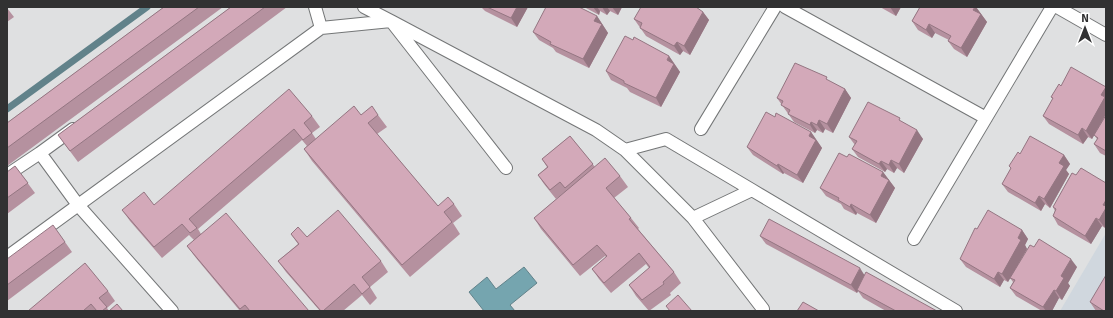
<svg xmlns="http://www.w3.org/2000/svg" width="1113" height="318" viewBox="0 0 1113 318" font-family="Signika,sans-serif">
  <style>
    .built { fill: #d0d7de }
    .water { fill: #75a5af; stroke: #61828a }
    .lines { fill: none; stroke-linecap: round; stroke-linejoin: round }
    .stream { stroke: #61828a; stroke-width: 7 }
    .service-casing { stroke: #747677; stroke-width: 14 }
    .service { stroke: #fff; stroke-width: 12 }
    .wall { fill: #b5919f }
    .shaded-wall { fill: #947682 }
    .building { fill: #d3a9b9; stroke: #947682 }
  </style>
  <rect width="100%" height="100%" fill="#dfe0e1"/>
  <path class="built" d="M 1106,233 L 1106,311 L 1060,311 Z"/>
  <path class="water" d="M 524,267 L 537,283 L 510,305 L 515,311 L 484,311 L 469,292 L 487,277 L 496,289 Z"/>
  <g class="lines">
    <path class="stream" d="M 7,109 L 147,7"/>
    <defs>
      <path id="service" d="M 315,7 L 321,28
        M 364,7 L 391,21 L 506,168
        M 785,7 L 986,118
        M 1057,7 L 1106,35
        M 701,129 L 775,7
        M 625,150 L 666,139 L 752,190
        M 40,153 L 73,129
        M 7,175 L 40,153 L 78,205 L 172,311
        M 693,218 L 763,309
        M 914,239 L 1052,7
        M 7,257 L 321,28 L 391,21 L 596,130 L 625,150 L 693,218 L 752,190 L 956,311"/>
    </defs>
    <use href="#service" class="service-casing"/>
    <use href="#service" class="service"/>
  </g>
  <path class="wall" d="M 164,7 L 223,7 L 7,166 L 7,123 Z
    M 231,7 L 287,7 L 78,162 L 58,135 Z
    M 481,7 L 528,7 L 517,27 L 485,11 Z
    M 584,7 L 622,7 L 618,15 L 610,11 L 607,15 L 600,11 L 599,15 Z
    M 880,7 L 901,7 L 896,16 Z
    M 920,7 L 976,7 L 987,22 L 967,57 L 954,49 L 948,41 L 949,40 L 935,33 L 932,38 L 918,30 L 912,21 Z
    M 7,8 L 14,17 L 7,22 Z
    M 703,12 L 709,20 L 690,55 L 683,51 L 680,55 L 646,36 L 634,19 Z
    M 597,16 L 608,33 L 589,68 L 556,52 L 553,48 L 539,40 L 533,32 Z
    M 633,40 L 669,56 L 680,72 L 661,107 L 630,92 L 627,88 L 611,80 L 606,71 Z
    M 830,82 L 845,89 L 851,98 L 833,133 L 825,129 L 823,133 L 817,130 L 815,133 L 794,122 L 777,98 Z
    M 1061,86 L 1106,87 L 1106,114 L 1092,139 L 1088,137 L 1083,144 L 1049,124 L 1043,116 L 1053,99 L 1051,97 Z
    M 361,115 L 378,115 L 387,127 L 377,134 L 438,206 L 454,204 L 462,216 L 453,223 L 460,234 L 410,277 L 312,161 L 304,149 L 307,146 L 302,140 L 198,229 L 201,234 L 309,311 L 240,311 L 196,258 L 187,246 L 194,240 L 189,235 L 162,258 L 130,221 L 122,210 L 154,205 L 312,116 L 320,127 L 312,133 L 316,139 Z
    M 1106,115 L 1106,156 L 1100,153 L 1094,144 L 1097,139 L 1094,135 Z
    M 775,117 L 811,132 L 822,148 L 803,183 L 784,173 L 783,174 L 753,155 L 747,147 Z
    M 903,122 L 923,139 L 904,173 L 897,168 L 894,173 L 887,169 L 885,172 L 858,157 L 852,149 L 855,145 L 849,137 Z
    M 570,136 L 595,167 L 620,176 L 628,187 L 614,198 L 631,218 L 639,228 L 638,229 L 674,272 L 681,283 L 670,293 L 671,295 L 649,311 L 636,296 L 629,285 L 649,268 L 646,264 L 611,293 L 599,279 L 592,269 L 606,257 L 605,256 L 580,276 L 541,229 L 534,218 L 566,191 L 556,199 L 544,184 L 538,175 L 547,167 L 542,159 Z
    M 1020,154 L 1064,155 L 1070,164 L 1066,170 L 1069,174 L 1050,208 L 1045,204 L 1041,211 L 1008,192 L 1002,184 L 1011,168 L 1009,166 Z
    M 847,157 L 883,172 L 895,188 L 876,223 L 857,213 L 856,215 L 844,209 L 841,204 L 826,196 L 820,188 Z
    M 15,166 L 35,193 L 7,214 L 7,172 Z
    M 1072,173 L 1105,228 L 1102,226 L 1091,244 L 1058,225 L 1053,216 L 1055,211 L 1053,207 Z
    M 977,229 L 1022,230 L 1028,239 L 1025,245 L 1027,249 L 1014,272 L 1034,247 L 1077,267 L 1068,283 L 1070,286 L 1062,300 L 1059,298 L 1052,311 L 1042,311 L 1016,296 L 1010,288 L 1013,282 L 1010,278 L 1008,282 L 1004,280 L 1000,287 L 966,267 L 960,259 Z
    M 291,234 L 307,237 L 381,261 L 388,272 L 370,287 L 377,298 L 370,305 L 362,295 L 343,311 L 320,311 L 286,272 L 278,261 L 298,244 Z
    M 760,236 L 865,275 L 937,311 L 886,311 L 863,298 L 858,291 L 857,293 L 766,244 Z
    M 65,242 L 72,252 L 7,301 L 7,259 Z
    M 108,291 L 115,301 L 107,308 L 109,311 L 123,311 L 28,311 Z
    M 1090,302 L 1106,311 L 1096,311 Z"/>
  <path class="shaded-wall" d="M 517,7 L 528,7 L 517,27 L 511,18 Z
    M 593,7 L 597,7 L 600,11 L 599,15 Z
    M 602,7 L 607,7 L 610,11 L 607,15 Z
    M 612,7 L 622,7 L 618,15 Z
    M 890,7 L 901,7 L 896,16 Z
    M 975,7 L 976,7 L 987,22 L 967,57 L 961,48 Z
    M 703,12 L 709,20 L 690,55 L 684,46 Z
    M 597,16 L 608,33 L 589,68 L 583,59 L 594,21 Z
    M 929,24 L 935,33 L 932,38 L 926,30 Z
    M 677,42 L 683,51 L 680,55 L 674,46 Z
    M 669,56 L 680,72 L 661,107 L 656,98 Z
    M 1106,87 L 1106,114 L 1092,139 L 1086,131 L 1101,95 Z
    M 845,89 L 851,98 L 833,133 L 827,124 Z
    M 819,120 L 825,129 L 823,133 L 817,125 Z
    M 811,122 L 817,130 L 815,133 L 810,125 Z
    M 1082,128 L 1088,137 L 1083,144 L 1078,135 Z
    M 917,130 L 923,139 L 904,173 L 899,164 Z
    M 811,132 L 822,148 L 803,183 L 797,175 L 809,136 Z
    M 1064,155 L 1070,164 L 1066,170 L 1069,174 L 1050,208 L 1044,199 L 1059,163 Z
    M 891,160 L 897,168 L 894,173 L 889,165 Z
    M 881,161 L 887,169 L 885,172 L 879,164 Z
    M 778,164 L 784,173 L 783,174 L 777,166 Z
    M 883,172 L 895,188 L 876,223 L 870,215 L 881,176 Z
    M 1039,196 L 1045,204 L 1041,211 L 1035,203 Z
    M 1106,200 L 1106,226 L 1105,228 L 1099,220 L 1103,205 Z
    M 851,204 L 857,213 L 856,215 L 850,207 Z
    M 1096,218 L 1102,226 L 1091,244 L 1085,236 Z
    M 1022,230 L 1028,239 L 1025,245 L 1027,249 L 1008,282 L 1002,274 L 1018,238 Z
    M 1071,259 L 1077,267 L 1068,283 L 1070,286 L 1062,300 L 1056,291 L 1061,276 Z
    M 860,268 L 865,276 L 857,290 L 858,291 L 857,293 L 851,285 Z
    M 998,272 L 1004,280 L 1000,287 L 994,279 Z
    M 1054,290 L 1059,298 L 1052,311 L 1046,311 L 1043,307 Z"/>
  <path class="building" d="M 164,7 L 199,7 L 7,148 L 7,123 Z
    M 231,7 L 265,7 L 70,151 L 58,135 Z
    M 487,7 L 517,7 L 511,18 Z
    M 546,7 L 579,7 L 597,16 L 594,21 L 602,24 L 583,59 L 550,44 L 551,42 L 533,32 Z
    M 641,7 L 696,7 L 703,12 L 684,46 L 677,42 L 674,46 L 640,28 L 642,23 L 634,19 Z
    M 920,7 L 975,7 L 973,10 L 981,14 L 961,48 L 948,41 L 951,36 L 929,24 L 926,30 L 912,21 Z
    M 625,36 L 633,40 L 634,37 L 669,56 L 667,60 L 674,64 L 656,98 L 624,83 L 624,81 L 606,71 Z
    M 795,63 L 827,77 L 826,79 L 845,89 L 827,124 L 819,120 L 817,125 L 811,122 L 810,125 L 788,114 L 790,110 L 781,105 L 783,101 L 777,98 Z
    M 1071,67 L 1106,87 L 1101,95 L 1105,97 L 1086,131 L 1082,128 L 1078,135 L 1043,116 L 1053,98 L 1051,97 L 1059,84 L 1061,86 Z
    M 289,89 L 312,116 L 304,123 L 312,133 L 303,140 L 294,129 L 189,219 L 197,228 L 190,233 L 182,224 L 154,247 L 122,210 L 144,192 L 154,205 Z
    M 868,102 L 900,118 L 899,120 L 917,130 L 899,164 L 891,160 L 889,165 L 881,161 L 879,164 L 852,149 L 857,141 L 849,137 Z
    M 354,106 L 361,115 L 372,106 L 378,115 L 368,123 L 438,206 L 448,197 L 454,204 L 444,212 L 452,222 L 402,265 L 304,149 Z
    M 766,112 L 775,117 L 776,113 L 811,132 L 809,136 L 816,140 L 797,175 L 778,164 L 777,166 L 747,147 Z
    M 1106,115 L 1106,151 L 1094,144 L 1098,138 L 1094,135 Z
    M 570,136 L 593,164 L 565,188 L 560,182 L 550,190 L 538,175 L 548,167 L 542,159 Z
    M 1030,136 L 1064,155 L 1059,163 L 1064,166 L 1044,199 L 1039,196 L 1035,203 L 1002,184 L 1011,168 L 1009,166 L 1018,152 L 1020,154 Z
    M 839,153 L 847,157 L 849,154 L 883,172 L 881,176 L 889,180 L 870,215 L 851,204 L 850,207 L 838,200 L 839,198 L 820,188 Z
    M 605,158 L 620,176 L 606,188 L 631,218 L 629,219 L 674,272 L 663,282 L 664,284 L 642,300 L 629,285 L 650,267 L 639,253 L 604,283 L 592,269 L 607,256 L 597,245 L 573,265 L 534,218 Z
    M 15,166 L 28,183 L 7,198 L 7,172 Z
    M 1081,168 L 1106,183 L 1106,200 L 1103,205 L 1106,206 L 1106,208 L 1099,220 L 1096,218 L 1085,236 L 1053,216 L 1056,209 L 1053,207 L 1072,173 L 1076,175 Z
    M 338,210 L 381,261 L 362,277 L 370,287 L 362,294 L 354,284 L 323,311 L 321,311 L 278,261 L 299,244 L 291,234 L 298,227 L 307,237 Z
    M 988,210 L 1022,230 L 1018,238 L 1021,240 L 1002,274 L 998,272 L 994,279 L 960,259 L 975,228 L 977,229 Z
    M 226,213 L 309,311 L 250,311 L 245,305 L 240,309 L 187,246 Z
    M 769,219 L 860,268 L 851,285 L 760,236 Z
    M 53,225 L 65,242 L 7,285 L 7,259 Z
    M 1039,239 L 1071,259 L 1061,276 L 1064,278 L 1056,291 L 1054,290 L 1043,307 L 1010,288 L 1015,280 L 1010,278 L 1030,245 L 1034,247 Z
    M 85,263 L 108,291 L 99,298 L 107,307 L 102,311 L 97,311 L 91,304 L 83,311 L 28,311 Z
    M 866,272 L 937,311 L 896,311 L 857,290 Z
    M 1106,275 L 1106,311 L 1104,311 L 1090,302 Z
    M 678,295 L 692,311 L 670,311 L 666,306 Z
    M 803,302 L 819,311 L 797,311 Z
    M 117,304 L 123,311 L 109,311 Z"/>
  <rect width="1113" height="318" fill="none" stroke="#313132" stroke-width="16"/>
  <g transform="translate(1085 28)" stroke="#ffffff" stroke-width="3" paint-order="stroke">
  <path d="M0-3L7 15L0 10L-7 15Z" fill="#313132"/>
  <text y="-6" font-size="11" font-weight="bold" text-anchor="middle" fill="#313132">N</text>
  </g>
</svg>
